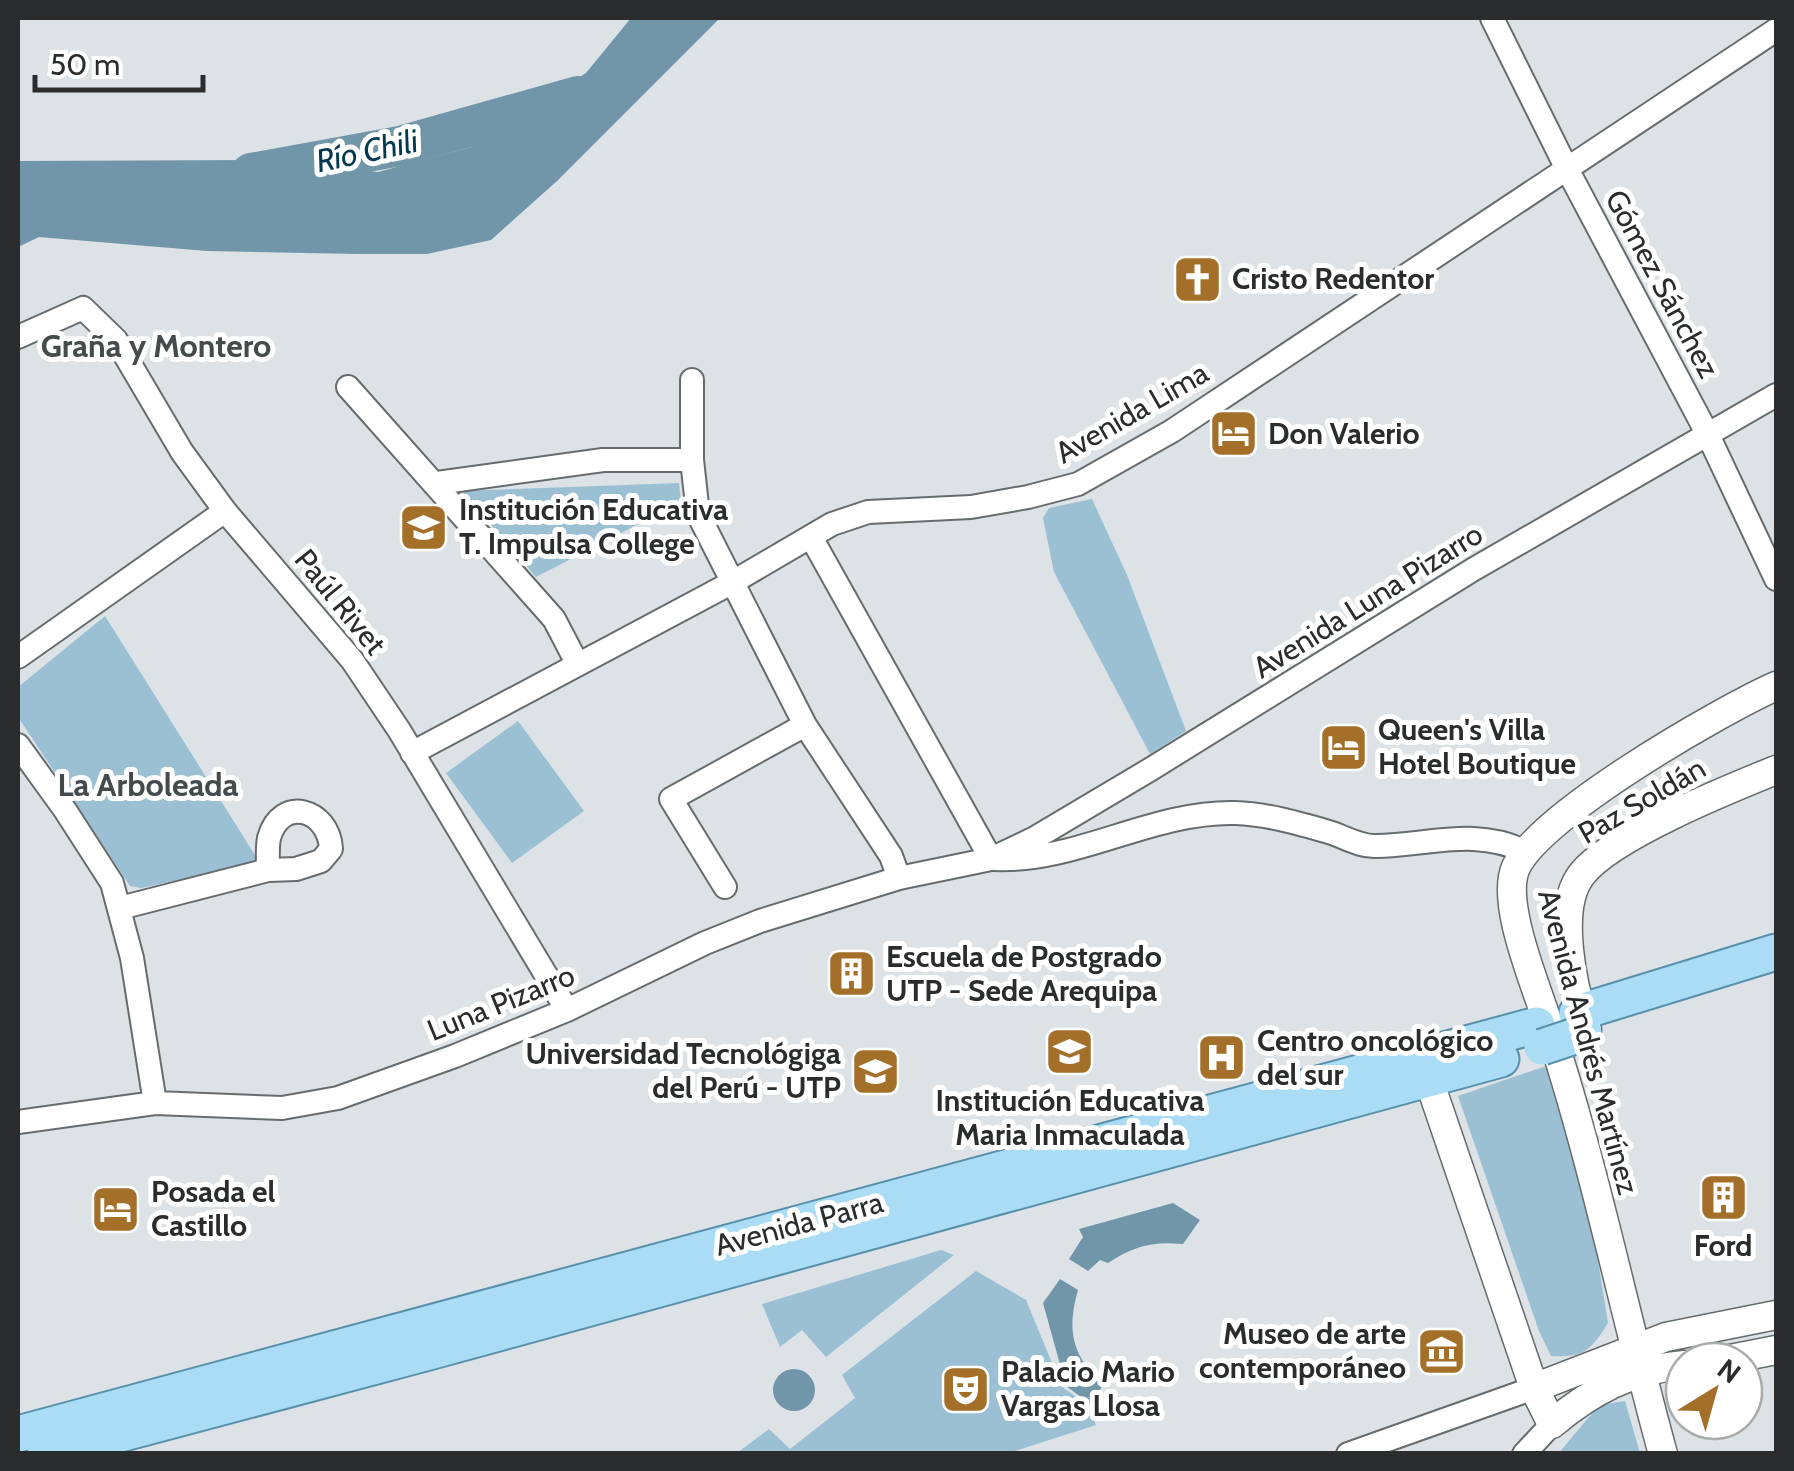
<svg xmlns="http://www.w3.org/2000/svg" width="1794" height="1471" viewBox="0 0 1794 1471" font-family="Cabin,sans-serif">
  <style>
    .green { fill: #9bc0d4 }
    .water { fill: #7196a9 }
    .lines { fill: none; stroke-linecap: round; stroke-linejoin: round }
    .river { stroke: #7196a9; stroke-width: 40 }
    .minor-casing { stroke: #666c6e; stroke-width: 26 }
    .tertiary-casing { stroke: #666c6e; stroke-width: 31 }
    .primary-casing { stroke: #5890ab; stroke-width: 39 }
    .minor { stroke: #fff; stroke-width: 22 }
    .tertiary { stroke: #fff; stroke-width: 28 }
    .primary { stroke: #aaddf5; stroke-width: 35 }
    .primary-bridge-casing { stroke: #5890ab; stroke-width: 39; stroke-linecap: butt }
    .primary-bridge { stroke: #aaddf5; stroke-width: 35 }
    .labels { text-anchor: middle; stroke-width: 10; stroke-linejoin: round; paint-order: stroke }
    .poi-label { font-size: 30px; font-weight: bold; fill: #2a2c2e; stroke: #fff; text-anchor: start }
    .street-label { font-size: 30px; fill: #2a2c2e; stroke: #fff }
    .water-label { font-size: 32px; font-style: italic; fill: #02394e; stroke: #fff }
    .neighbourhood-label { font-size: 32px; font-weight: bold; fill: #454a4d; stroke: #fff }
  </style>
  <rect width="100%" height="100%" fill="#dce2e6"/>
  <path class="green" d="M 679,483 L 681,502 L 536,577 L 462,491 Z
    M 1092,499 L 1127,575 L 1186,731 L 1150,754 L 1054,572 L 1043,518 L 1049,508 Z
    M 105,616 L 260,863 L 141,888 L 130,886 L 18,717 L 18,687 Z
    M 518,721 L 584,811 L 512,863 L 446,773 Z
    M 1552,1064 L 1591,1218 L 1608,1323 C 1591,1350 1584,1358 1551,1356 L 1539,1331 L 1458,1096 Z
    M 941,1250 L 954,1255 L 826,1357 L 802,1330 L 780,1347 L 762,1304 Z
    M 976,1271 L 1026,1300 L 1062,1387 L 1085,1403 L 1096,1425 L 1009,1453 L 737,1453 L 769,1429 L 790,1449 L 855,1398 L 842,1375 Z
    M 1625,1401 L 1640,1453 L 1558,1454 L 1599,1405 Z"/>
  <path class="water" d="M 631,18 L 720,18 L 557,181 L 491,240 L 427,254 L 358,254 L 207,251 L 39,237 L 18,247 L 18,161 L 262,160 L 378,172 L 471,147 L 586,73 Z
    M 1336,737 L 1354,738 L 1353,766 L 1334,765 Z
    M 1173,1203 L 1200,1220 L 1183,1244 C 1152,1241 1134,1246 1108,1263 L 1100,1260 L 1088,1271 L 1069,1259 L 1083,1237 L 1079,1229 Z
    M 1060,1279 L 1078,1290 C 1066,1333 1073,1354 1102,1386 L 1092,1405 L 1066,1386 L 1043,1303 Z
    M773 1390a21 21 0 1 1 42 0a21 21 0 1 1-42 0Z"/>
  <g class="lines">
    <path class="river" d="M 251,173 L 400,146 L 578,96"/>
    <defs>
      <path id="minor" d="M 1492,18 L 1566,167 L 1708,435 L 1776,579
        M 18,337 L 83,308 L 116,340 L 182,452 L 225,511 L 352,660 L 399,730 L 567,1010
        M 692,380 L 692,460 L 698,514 L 805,725 L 891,856 L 899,878
        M 348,387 L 554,619 L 577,663
        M 437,483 L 603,460 L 692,460
        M 811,537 L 991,859
        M 18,657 L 225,511
        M 18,745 L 65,810 L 112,883 L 132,958 L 155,1103
        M 412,753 L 733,582 L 832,524 L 868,512 L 971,507 L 1028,497 L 1078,484 L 1172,431 L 1776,30
        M 995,859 C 1076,863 1152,811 1235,813 C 1268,814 1301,824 1332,833 C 1346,838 1362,847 1376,846 C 1429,845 1476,827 1526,852
        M 725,887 L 671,799 L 805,725
        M 120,908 L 268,870 L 296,869 L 321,861 L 331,849 C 329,809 281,795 269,838 C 267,848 268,860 268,870
        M 18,1122 L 155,1103 L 282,1108 L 338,1098 L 455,1056 L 567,1010 L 705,943 L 760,921 L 899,878 L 991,859 L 1035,838 L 1151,769 L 1474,569 L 1776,395
        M 1348,1454 L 1534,1388
        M 1524,1454 L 1552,1424"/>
      <path id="tertiary" d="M 1587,1030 C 1574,992 1554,909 1582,874 C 1612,836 1729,789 1776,770
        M 1423,1063 L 1534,1388 L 1552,1424 C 1591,1391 1632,1369 1684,1365
        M 1720,1361 L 1776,1350
        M 1534,1388 L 1666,1337 L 1776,1315
        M 1663,1454 C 1622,1305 1592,1152 1542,1006 C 1531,973 1501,899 1516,867 C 1541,814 1720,711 1776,686"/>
      <path id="primary" d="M 1577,1013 L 1776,952
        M 18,1434 L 1537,1025
        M 45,1454 L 425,1353 L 1501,1059"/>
    </defs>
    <use href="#minor" class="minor-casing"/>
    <use href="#tertiary" class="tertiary-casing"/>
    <use href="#primary" class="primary-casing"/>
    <use href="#minor" class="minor"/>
    <use href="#tertiary" class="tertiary"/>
    <use href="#primary" class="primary"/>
    <defs>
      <path id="primary-bridge" d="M 1542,1047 L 1584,1033"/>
    </defs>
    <use href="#primary-bridge" class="primary-bridge-casing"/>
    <use href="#primary-bridge" class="primary-bridge"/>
  </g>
  <defs>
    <symbol id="church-square" viewBox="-11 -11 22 22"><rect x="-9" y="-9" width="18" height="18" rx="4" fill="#a46f28" stroke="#fff"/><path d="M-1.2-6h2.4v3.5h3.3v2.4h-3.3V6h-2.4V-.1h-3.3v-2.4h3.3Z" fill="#fff"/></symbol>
    <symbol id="hotel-square" viewBox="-11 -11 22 22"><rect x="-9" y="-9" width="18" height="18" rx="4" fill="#a46f28" stroke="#fff"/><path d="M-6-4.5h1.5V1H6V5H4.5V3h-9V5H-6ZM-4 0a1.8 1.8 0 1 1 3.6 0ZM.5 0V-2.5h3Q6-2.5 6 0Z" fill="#fff"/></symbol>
    <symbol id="school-square" viewBox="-11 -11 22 22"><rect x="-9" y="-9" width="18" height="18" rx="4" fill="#a46f28" stroke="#fff"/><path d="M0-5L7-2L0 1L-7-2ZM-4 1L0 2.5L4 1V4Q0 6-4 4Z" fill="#fff"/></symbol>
    <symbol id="building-square" viewBox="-11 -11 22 22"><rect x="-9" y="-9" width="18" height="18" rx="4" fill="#a46f28" stroke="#fff"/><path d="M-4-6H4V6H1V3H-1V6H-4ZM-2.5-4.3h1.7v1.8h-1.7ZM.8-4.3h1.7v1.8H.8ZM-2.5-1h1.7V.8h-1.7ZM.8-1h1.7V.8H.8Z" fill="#fff"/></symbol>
    <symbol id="hospital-square" viewBox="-11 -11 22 22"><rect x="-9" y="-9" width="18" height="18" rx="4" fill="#a46f28" stroke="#fff"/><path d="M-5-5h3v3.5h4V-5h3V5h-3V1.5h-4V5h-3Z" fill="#fff"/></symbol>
    <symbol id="museum-square" viewBox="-11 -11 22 22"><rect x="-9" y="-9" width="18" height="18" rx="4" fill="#a46f28" stroke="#fff"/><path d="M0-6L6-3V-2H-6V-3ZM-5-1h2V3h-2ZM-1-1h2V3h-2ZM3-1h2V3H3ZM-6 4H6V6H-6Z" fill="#fff"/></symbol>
    <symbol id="theatre-square" viewBox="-11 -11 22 22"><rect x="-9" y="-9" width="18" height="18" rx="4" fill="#a46f28" stroke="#fff"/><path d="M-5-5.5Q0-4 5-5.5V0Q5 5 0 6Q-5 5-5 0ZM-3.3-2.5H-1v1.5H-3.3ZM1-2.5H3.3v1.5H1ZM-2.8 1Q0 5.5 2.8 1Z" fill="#fff"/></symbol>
  </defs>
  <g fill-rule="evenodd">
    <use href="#church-square" x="1170" y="252" width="55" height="55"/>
    <use href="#hotel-square" x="1206" y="406" width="55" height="55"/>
    <use href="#school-square" x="396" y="500" width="55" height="55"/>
    <use href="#hotel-square" x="1316" y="720" width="55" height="55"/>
    <use href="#building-square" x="824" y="946" width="55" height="55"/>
    <use href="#school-square" x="1042" y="1024" width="55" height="55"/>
    <use href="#hospital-square" x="1194" y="1030" width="55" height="55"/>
    <use href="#school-square" x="848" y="1044" width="55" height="55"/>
    <use href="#building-square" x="1696" y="1170" width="55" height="55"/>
    <use href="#hotel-square" x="88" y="1182" width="55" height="55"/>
    <use href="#museum-square" x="1414" y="1324" width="55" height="55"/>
    <use href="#theatre-square" x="938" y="1362" width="55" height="55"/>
  </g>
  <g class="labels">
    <g class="poi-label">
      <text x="1232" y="289">Cristo Redentor</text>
      <text x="1268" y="444">Don Valerio</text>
      <text x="459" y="520">Institución Educativa<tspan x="459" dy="34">T. Impulsa College</tspan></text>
      <text x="1378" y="740">Queen's Villa<tspan x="1378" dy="34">Hotel Boutique</tspan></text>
      <text x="886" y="967">Escuela de Postgrado<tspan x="886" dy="34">UTP - Sede Arequipa</tspan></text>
      <text x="1257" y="1051">Centro oncológico<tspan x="1257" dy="34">del sur</tspan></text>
      <text x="841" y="1064" text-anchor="end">Universidad Tecnológiga<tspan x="841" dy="34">del Perú - UTP</tspan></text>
      <text x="1070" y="1111" text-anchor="middle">Institución Educativa<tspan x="1070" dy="34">Maria Inmaculada</tspan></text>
      <text x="151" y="1202">Posada el<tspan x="151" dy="34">Castillo</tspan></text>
      <text x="1723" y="1256" text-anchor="middle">Ford</text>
      <text x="1406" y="1344" text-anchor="end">Museo de arte<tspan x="1406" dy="34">contemporáneo</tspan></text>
      <text x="1001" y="1382">Palacio Mario<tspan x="1001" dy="34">Vargas Llosa</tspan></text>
    </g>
    <g class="street-label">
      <text transform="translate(1662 284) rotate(62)" y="10">Gómez Sánchez</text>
      <text transform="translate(1132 413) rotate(-30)" y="10">Avenida Lima</text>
      <text transform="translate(1368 601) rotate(-32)" y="10">Avenida Luna Pizarro</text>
      <text transform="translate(340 602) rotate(51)" y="10">Paúl Rivet</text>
      <text transform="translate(1642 801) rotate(-30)" y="10">Paz Soldán</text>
      <text transform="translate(501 1003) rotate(-22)" y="10">Luna Pizarro</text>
      <text transform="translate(1588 1042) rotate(75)" y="10">Avenida Andrés Martínez</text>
      <text transform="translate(799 1224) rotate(-15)" y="10">Avenida Parra</text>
    </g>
    <g class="water-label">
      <text transform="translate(367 151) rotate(-12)" y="11">Río Chili</text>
    </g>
    <g class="neighbourhood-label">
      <text x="156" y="357">Graña y Montero</text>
      <text x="148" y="796">La Arboleada</text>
    </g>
  </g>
  <rect width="1794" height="1471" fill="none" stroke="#2a2c2e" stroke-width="40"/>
  <g transform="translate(1714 1391) rotate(37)"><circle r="48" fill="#ffffff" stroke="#aaabab" stroke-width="2.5"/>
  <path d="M0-8L18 38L0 25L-18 38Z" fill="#a46f28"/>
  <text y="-15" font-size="28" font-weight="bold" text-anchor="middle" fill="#2a2c2e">N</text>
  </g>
  <path d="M35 75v15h168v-15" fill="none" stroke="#2a2c2e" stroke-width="5"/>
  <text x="50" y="75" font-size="30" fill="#2a2c2e" stroke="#ffffff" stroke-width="8" paint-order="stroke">50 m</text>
</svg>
